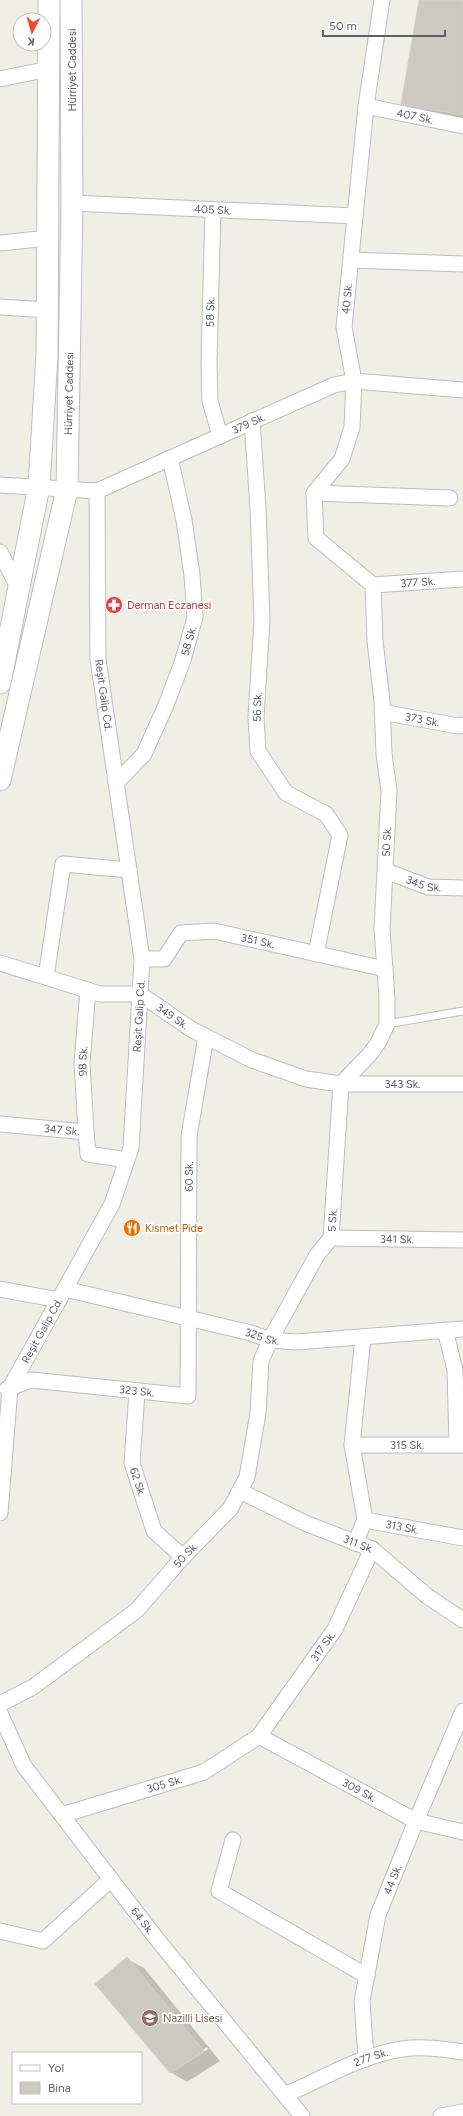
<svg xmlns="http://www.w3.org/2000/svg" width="463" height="2116" viewBox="0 0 463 2116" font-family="Figtree,sans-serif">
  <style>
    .shadow { fill: #0003; fill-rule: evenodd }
    .building { fill: #ccc9c2; stroke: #d6d1c3 }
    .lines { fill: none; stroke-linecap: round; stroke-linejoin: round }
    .service-casing { stroke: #babdc2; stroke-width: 9 }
    .minor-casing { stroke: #babdc2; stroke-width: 17 }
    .secondary-casing { stroke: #bbbec4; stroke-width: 23 }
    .service { stroke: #fff; stroke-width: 7 }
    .minor { stroke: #fff; stroke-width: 15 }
    .secondary { stroke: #fff; stroke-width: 21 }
    .labels { text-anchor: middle; stroke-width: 3.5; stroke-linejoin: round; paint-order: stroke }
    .street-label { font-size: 11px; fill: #5d6167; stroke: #fff }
    .health-label { font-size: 11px; fill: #be3a42; stroke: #fff; text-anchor: start }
    .food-label { font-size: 11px; fill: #c56008; stroke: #fff; text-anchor: start }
    .education-label { font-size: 11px; fill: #785e54; stroke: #fff; text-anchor: start }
  </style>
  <rect width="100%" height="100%" fill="#f0efe5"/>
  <path class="shadow" d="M 420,0 L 463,0 L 463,121 L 418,113 L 402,103 Z
    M 127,1959 L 144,1968 L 220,2061 L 187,2082 L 170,2072 ZM 207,2047 L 208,2049 L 174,2071 L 174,2069 Z"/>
  <path class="building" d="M 419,0 L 463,0 L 463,115 L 401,104 Z
    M 127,1957 L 204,2051 L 170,2073 L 95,1984 Z"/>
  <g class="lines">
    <defs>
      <path id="service" d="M 387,1024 L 463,1011"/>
      <g id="minor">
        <path d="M 0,79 L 49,69"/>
        <path id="s1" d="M 366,106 L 463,126"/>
        <path id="s2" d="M 72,203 L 355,216"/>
        <path d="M 213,210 L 209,362 L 210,401 L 220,436"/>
        <path d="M 0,243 L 48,238"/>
        <path d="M 351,260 L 463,264"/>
        <path d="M 0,307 L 48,310"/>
        <path d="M 252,421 L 258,508 L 262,620 L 256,717 L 258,751 L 286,793 L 326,814 L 340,835 L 316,954"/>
        <path id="s3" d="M 0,485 L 97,491 L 334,385 L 354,381 L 463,390"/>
        <path d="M 314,493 L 450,498"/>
        <path d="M 0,552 L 19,589"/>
        <path id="s4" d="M 373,585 L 316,538 L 314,493 L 342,459 L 352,427 L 354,381 L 344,327 L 366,106 L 382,0"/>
        <path id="s5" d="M 373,585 L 463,579"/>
        <path id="s6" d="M 382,712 L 458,726 L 463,725"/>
        <path id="s7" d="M 116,783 L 144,754 L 166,705 L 183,660 L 195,617 L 192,575 L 184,520 L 170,458"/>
        <path id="s8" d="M 386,871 L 428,887 L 463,888"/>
        <path id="s9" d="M 142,959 L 164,959 L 181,933 L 214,931 L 385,969"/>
        <path id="s10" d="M 0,963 L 100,994 L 140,994 L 191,1029 L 252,1060 L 306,1079 L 341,1084 L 463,1084"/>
        <path d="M 46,977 L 63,864 L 129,870"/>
        <path id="s11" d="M 341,1084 L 369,1055 L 378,1043 L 387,1024 L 387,998 L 382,929 L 389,791 L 384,754 L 382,701 L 375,641 L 373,585"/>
        <path id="s12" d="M 0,1124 L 86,1132 L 88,1154 L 127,1160"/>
        <path id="s13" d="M 86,1132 L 82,1063 L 88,990"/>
        <path id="s14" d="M 331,1238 L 463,1240"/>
        <path d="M 0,1289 L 59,1300"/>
        <path id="s15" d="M 65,1289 L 251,1333 L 270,1340 L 296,1342 L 463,1329"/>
        <path d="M 445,1330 L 455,1370 L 457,1444"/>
        <path d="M 363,1337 L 352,1445 L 365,1520"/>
        <path id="s16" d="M 7,1389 L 31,1380 L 188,1396 L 189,1136 L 206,1037"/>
        <path id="s17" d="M 137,1392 L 132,1463 L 154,1531 L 183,1557"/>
        <path id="s18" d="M 352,1445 L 463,1445"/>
        <path id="s19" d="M 240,1491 L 305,1523 L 372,1549 L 427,1596 L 463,1620"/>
        <path id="s20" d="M 0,1513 L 10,1388 L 112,1204 L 131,1148 L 142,959 L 98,659 L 97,491"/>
        <path id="s21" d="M 355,1543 L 365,1520 L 463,1538"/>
        <path id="s22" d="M 0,1704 L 33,1687 L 137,1610 L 183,1557 L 230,1509 L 247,1477 L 258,1413 L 261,1361 L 270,1340 L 317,1255 L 331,1238 L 341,1084"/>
        <path id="s23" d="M 0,1713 L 24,1766 L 156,1938 L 302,2116"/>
        <path id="s24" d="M 259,1736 L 416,1821 L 463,1832"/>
        <path id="s25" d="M 62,1815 L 204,1772 L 259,1736 L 335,1629 L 372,1549"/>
        <path d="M 233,1840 L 219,1891 L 367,1976"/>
        <path d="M 0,1931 L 43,1941 L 111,1879"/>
        <path id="s26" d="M 366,2059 L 362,2001 L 378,1915 L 416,1821 L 463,1711"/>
        <path id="s27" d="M 285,2095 C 322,2079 361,2055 402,2049 C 422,2046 443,2049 463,2052"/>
        <path d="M 441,2116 L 463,2112"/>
      </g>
      <g id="secondary">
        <path d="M 0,683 L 39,486 L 47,355 L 49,0"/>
        <path id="s28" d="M 0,780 L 67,489 L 72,203 L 71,0"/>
      </g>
    </defs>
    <use href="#service" class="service-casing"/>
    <use href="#minor" class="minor-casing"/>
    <use href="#secondary" class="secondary-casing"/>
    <use href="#service" class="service"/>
    <use href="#minor" class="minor"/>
    <use href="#secondary" class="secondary"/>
  </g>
  <defs>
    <symbol id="pharmacy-disc" viewBox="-11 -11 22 22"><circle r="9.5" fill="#e0444e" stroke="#fff"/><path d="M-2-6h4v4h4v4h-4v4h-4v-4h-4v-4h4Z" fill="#fff"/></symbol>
    <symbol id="restaurant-disc" viewBox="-11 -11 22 22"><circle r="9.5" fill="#e8710a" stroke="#fff"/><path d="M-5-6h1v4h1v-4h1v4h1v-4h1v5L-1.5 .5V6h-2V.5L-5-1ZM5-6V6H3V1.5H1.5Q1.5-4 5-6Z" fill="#fff"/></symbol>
    <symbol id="school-disc" viewBox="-11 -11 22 22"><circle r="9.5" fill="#8d6e63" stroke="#fff"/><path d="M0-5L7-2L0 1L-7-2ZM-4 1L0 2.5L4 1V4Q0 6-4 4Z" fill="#fff"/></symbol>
  </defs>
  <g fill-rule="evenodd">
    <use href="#pharmacy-disc" x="104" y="595" width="20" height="20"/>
    <use href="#restaurant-disc" x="122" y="1218" width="20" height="20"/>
    <use href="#school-disc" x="140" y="2008" width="20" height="20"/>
  </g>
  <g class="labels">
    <g class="street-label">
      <text transform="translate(72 70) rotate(-90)" y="4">Hürriyet Caddesi</text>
      <text dy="4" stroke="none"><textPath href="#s1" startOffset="50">407 Sk.</textPath></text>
      <text dy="4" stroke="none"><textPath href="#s2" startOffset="141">405 Sk.</textPath></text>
      <text dy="4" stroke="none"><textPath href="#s4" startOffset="326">40 Sk.</textPath></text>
      <text transform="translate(210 312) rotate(-89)" y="4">58 Sk.</text>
      <text dy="4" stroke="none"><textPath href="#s28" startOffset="394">Hürriyet Caddesi</textPath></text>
      <text dy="4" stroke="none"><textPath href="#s3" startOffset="263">379 Sk.</textPath></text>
      <text dy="4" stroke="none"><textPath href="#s5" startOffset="45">377 Sk.</textPath></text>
      <text dy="4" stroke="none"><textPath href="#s7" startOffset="162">58 Sk.</textPath></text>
      <text transform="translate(104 695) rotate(82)" y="4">Reşit Galip Cd.</text>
      <text transform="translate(257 707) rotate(-88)" y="4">56 Sk.</text>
      <text dy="4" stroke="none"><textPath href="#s6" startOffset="41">373 Sk.</textPath></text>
      <text dy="4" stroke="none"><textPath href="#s11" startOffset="259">50 Sk.</textPath></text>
      <text dy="4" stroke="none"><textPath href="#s8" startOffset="40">345 Sk.</textPath></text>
      <text dy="4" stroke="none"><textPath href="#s9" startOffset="131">351 Sk.</textPath></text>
      <text dy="4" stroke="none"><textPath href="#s20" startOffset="527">Reşit Galip Cd.</textPath></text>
      <text dy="4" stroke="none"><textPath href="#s10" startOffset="184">349 Sk.</textPath></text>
      <text dy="4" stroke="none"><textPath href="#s13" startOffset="71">98 Sk.</textPath></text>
      <text dy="4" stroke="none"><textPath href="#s10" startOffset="429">343 Sk.</textPath></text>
      <text dy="4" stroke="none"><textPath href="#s12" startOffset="62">347 Sk.</textPath></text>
      <text dy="4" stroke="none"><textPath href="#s16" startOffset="403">60 Sk.</textPath></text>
      <text dy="4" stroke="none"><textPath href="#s22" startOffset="617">5 Sk.</textPath></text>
      <text dy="4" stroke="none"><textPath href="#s14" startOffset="66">341 Sk.</textPath></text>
      <text dy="4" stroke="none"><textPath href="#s20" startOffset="191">Reşit Galip Cd.</textPath></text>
      <text dy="4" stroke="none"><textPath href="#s15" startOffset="203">325 Sk.</textPath></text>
      <text dy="4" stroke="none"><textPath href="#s16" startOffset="132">323 Sk.</textPath></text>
      <text dy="4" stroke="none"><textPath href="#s18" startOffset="55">315 Sk.</textPath></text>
      <text dy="4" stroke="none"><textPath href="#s17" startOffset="91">62 Sk.</textPath></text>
      <text dy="4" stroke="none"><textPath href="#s21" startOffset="63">313 Sk.</textPath></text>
      <text dy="4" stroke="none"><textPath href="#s19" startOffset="130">311 Sk.</textPath></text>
      <text dy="4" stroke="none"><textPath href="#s22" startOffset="240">50 Sk.</textPath></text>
      <text dy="4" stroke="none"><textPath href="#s25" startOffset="324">317 Sk.</textPath></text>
      <text dy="4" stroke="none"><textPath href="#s25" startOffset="107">305 Sk.</textPath></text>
      <text dy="4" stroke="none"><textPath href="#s24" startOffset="114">309 Sk.</textPath></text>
      <text dy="4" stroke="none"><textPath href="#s26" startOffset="184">44 Sk.</textPath></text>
      <text dy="4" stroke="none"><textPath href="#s23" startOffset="253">64 Sk.</textPath></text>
      <text dy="4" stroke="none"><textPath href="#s27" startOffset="94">277 Sk.</textPath></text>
    </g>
    <g class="health-label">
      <text x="127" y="609">Derman Eczanesi</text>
    </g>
    <g class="food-label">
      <text x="145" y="1232">Kısmet Pide</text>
    </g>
    <g class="education-label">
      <text x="163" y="2022">Nazilli Lisesi</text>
    </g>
  </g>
  <rect x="12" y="2052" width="130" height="52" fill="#ffffff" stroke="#bec0c2"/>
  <rect x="20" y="2065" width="20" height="6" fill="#ffffff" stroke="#bec0c2"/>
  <text x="48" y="2072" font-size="12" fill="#5d6167">Yol</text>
  <rect x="20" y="2082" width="20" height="12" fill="#ccc9c2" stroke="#bec0c2"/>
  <text x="48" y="2092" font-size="12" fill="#5d6167">Bina</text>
  <g transform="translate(32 32) rotate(186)"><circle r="19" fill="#ffffff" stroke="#bec0c2"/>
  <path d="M0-3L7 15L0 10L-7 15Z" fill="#f64626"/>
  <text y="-6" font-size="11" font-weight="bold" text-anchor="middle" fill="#5d6167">K</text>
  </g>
  <path d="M323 30v6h122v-6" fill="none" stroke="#5d6167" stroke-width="2"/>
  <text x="329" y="30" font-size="12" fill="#5d6167" stroke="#ffffff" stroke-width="3" paint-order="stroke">50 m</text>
</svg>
